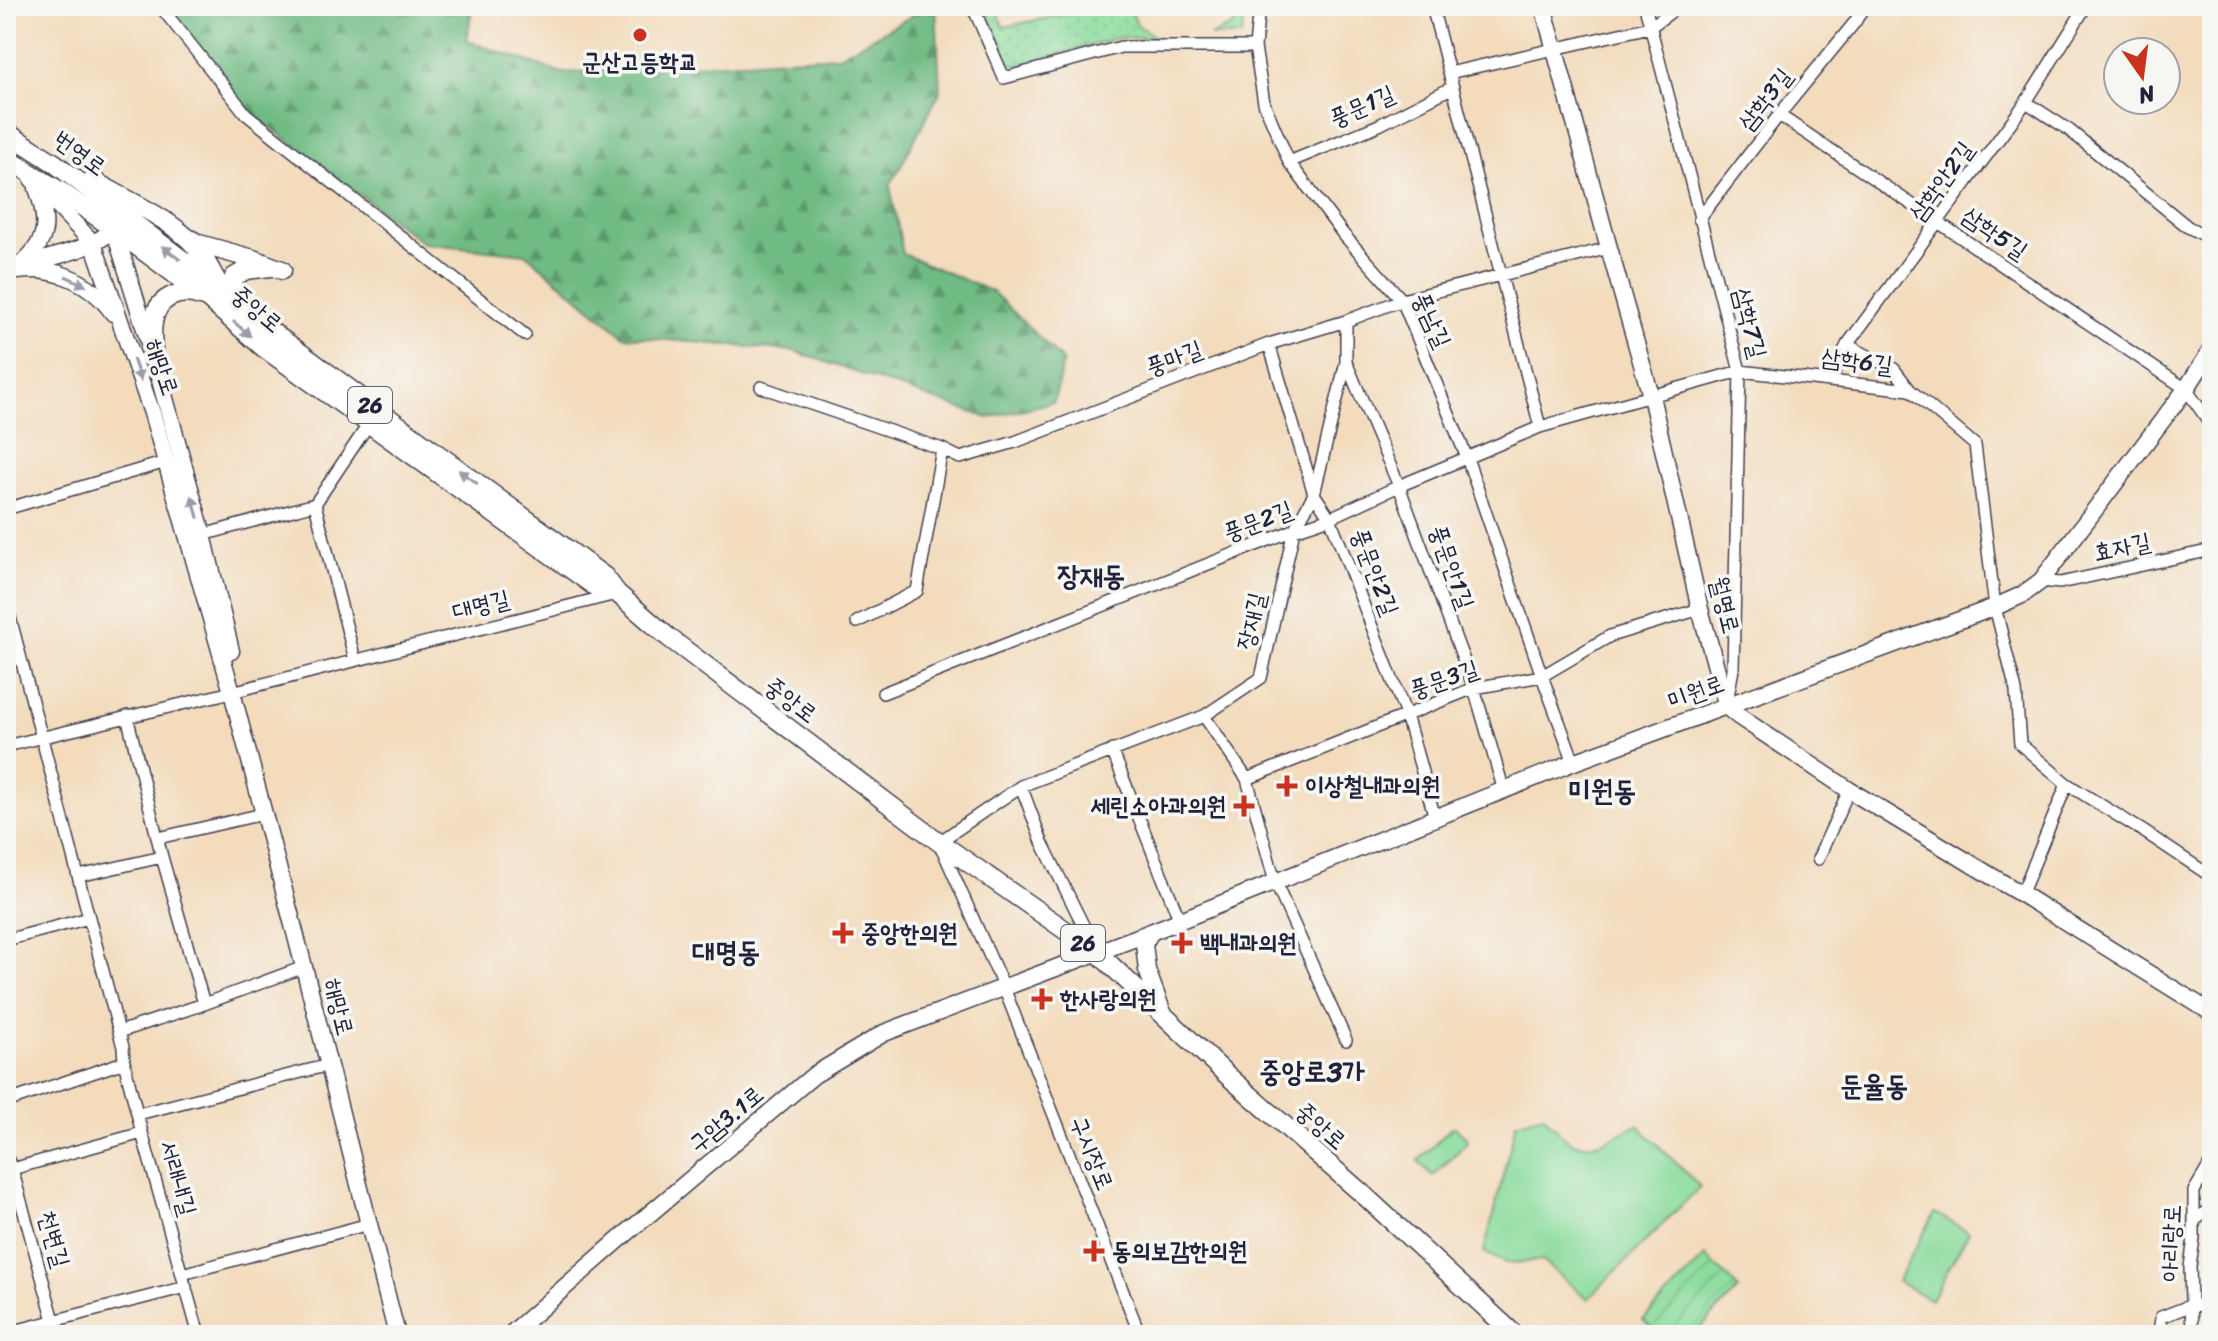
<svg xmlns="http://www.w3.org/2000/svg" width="2218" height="1341" viewBox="0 0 2218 1341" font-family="Sriracha,'Poor Story',sans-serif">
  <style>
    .grass { fill: url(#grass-dots); stroke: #567e6b; stroke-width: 2 }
    .forest { fill: url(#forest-firs); stroke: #486e5f; stroke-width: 2 }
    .park { fill: url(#park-crowns); stroke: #567e6b; stroke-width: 2 }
    .garden { fill: url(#garden-furrows); stroke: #567e6b; stroke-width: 2 }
    .pitch { fill: #8adb9b; stroke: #567e6b; stroke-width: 2 }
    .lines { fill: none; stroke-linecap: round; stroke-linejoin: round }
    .street-casing { stroke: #413e4e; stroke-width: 14 }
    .secondary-casing { stroke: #413e4e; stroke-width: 19 }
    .primary-casing { stroke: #413e4e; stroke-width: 21 }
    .street { stroke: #fff; stroke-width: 11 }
    .secondary { stroke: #fff; stroke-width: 16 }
    .primary { stroke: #fff; stroke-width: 18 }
    .oneway { fill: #9c9ca7 }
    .poi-dot { fill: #c8321e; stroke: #f6f6f2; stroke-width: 3 }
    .labels { text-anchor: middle; stroke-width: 7; stroke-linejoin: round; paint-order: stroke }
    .shield { fill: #f6f6f2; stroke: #626272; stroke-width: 2 }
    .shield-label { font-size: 22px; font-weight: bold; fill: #22223b }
    .poi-label { font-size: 24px; font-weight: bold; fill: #22223b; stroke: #f6f6f2; text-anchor: start }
    .street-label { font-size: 24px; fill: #22223b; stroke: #f6f6f2 }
    .quarter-label { font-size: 28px; font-weight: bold; fill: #22223b; stroke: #f6f6f2 }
  </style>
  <defs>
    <pattern id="grass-dots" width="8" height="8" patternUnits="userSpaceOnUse" patternTransform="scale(2)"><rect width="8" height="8" fill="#8adb9b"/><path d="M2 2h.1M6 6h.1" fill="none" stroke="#77bc86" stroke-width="1.8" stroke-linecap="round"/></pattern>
    <pattern id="forest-firs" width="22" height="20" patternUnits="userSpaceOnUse" patternTransform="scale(2)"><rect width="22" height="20" fill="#6fbb83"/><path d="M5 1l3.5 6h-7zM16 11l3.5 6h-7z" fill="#5b986c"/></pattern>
    <pattern id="park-crowns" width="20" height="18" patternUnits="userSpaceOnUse" patternTransform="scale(2)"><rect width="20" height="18" fill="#8adb9b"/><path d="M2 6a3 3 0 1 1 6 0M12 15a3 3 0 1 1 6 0" fill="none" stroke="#77bc86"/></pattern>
    <pattern id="garden-furrows" width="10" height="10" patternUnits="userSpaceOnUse" patternTransform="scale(2)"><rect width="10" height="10" fill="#8adb9b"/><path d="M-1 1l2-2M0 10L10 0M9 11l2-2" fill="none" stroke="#77bc86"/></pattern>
  </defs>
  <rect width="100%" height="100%" fill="#f6f6f2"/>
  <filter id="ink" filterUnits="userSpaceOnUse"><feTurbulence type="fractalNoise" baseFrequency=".0125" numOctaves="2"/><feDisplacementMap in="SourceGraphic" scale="16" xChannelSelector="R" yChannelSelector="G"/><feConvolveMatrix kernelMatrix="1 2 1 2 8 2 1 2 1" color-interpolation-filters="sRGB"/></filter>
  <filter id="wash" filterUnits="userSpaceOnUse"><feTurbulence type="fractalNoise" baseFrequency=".006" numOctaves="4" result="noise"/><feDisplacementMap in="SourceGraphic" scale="32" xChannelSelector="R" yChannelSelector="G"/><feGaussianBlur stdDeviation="1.8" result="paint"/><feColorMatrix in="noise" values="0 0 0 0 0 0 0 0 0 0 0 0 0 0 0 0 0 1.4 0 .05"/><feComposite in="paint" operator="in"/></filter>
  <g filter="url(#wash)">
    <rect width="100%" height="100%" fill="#f3dbbc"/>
    <path class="grass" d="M 984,6 L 997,6 L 1003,27 L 1109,6 L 1129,6 L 1137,25 L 1157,38 L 1118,38 L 1016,66 L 1009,61 Z
      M 1239,6 L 1245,6 L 1242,36 L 1210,36 L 1236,24 Z"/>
    <path class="forest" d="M 168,6 L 472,6 L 467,41 L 562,73 L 839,56 L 930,6 L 936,6 L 940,92 L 890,186 L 903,254 L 993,292 L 1063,361 L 1054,402 L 988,418 L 794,351 L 624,336 L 526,254 L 423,243 L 244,107 Z"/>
    <path class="park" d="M 1452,1127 L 1455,1127 L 1467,1139 L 1467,1142 L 1435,1175 L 1432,1175 L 1420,1163 L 1419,1160 Z"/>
    <path class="garden" d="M 1706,1256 L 1739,1289 L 1693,1335 L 1658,1335 L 1643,1320 Z"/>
    <path class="pitch" d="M 1543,1115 C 1552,1123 1561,1136 1571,1142 C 1591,1152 1621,1133 1638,1125 L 1700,1187 L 1588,1299 L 1542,1261 L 1505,1263 L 1484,1252 L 1516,1123 Z
      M 1935,1213 L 1969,1232 L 1931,1300 L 1897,1281 Z"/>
  </g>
  <g filter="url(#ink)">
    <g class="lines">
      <defs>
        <path id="street" d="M 160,6 L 246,114 L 525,335
          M 970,6 L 976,14 L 1004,78 L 1121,47 L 1255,47
          M 1259,6 L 1255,47 L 1264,103 L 1289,162 L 1343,234 L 1402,300 L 1467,458 L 1542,676 L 1574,762
          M 1432,6 L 1540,427
          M 1645,6 L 1740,371 L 1733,669 L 1727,702
          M 2209,6 L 2212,8
          M 1449,73 L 1650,27 L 1679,6
          M 2026,102 L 2069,130 L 2188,227 L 2212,239
          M 1779,115 L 2186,389 L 2212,426
          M 1289,162 L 1379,125 L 1453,87
          M 1699,219 L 1779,115 L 1855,22 L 1864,6
          M 1269,344 L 1314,494 L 1330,518 L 1406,715 L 1435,818
          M 1847,345 L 1894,369 L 1910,390
          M 1346,362 L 1399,486 L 1474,688 L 1504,791
          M 1830,380 L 1847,345 L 2026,102 L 2086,6
          M 761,387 L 942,449 L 960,458 L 1015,442 L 1269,344 L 1346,321 L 1402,300 L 1609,248
          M 315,504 L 355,660
          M 315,504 L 370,422
          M 6,509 L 166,462
          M 203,535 L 315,504
          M 2041,581 L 2060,583 L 2212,550
          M 6,602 L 123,1047 L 124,1062 L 142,1133 L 199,1335
          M 857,622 L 917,591 L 942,449
          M 883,693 L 1294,530 L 1330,518 L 1399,486 L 1540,427 L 1740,371 L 1910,390 L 1975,445 L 1995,607 L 2016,691 L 2020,744 L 2067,784 L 2146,833 L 2212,877
          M 127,716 L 162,857 L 204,1004
          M 1204,716 L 1247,779 L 1275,882 L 1346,1040
          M 6,746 L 232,692 L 612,595
          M 1112,750 L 1180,921
          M 1247,779 L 1474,688 L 1542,676 L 1610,636 L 1700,609
          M 1021,786 L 1042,842 L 1095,949
          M 158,838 L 263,814
          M 1818,859 L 1849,790
          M 79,876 L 162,857
          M 2026,897 L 2024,888 L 2067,784
          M 6,940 L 89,918
          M 119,1032 L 204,1004 L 304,967
          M 6,1102 L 124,1062
          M 138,1114 L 329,1065
          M 6,1156 L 12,1169 L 58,1335
          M 12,1169 L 142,1133
          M 2195,1220 L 2212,1208
          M 182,1274 L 369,1224
          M 6,1333 L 186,1287
          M 1140,1335 L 1004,988 L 939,842 L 1021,786 L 1204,716 L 1261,678 L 1294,530 L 1314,494 L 1346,362 L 1346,321
          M 2159,1335 L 2161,1317 L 2192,1305 L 2212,1306
          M 2192,1335 L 2190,1267 L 2194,1238 L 2194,1191 L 2209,1166 L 2212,1156"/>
        <path id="secondary" d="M 1543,6 L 1609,248 L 1651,396 L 1700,609 L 1727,707 L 1738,716 L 1849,790 L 2026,897 L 2212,1013
          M 32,179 L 93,243 L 152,413 L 232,692 L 304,967 L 397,1335
          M 114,229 L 153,355 L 203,535 L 231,651
          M 28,265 C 58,253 100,250 120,221
          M 19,266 C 49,242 49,222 37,188
          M 6,273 C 47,263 89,278 113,313
          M 1151,932 L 1144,944 L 1147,970 L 1163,1013
          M 510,1335 L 621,1238 L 814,1075 L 884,1033 L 1151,932 L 1574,762 L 1995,607 L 2022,595 L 2041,581 L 2186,389 L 2212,349"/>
        <path id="primary" d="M 6,132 L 53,162 L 221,289 L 245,312 L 605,577 L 617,593 L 668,637 L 939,842 L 1098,953 L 1227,1075 L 1366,1197 L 1515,1335
          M 6,158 L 63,193 L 114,229 L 208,299 L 264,348 L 597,588 L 617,593
          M 92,180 C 121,197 160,214 185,236 C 200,248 209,267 218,283
          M 190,239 L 199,244 L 253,259 L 282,270
          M 239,303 L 232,291 L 234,277 L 246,270 L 270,267
          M 153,355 C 153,344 151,333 153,323 C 156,298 179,288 200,296"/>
      </defs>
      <use href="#street" class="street-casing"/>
      <use href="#secondary" class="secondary-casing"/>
      <use href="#primary" class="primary-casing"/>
      <use href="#street" class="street"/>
      <use href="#secondary" class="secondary"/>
      <use href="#primary" class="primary"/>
    </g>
    <defs><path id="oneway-solid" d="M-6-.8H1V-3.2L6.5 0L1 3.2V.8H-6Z" transform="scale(2)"/></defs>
    <g class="oneway">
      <use href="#oneway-solid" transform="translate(171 253) rotate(-143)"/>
      <use href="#oneway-solid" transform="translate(76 281) rotate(25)"/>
      <use href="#oneway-solid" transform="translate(242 329) rotate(41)"/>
      <use href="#oneway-solid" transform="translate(137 370) rotate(71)"/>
      <use href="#oneway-solid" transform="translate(468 477) rotate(-144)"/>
      <use href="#oneway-solid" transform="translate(195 507) rotate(-106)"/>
    </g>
  </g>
  <g class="poi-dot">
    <circle cx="640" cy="35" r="8"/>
    <path d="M1283 774h8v8h8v8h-8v8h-8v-8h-8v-8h8z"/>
    <path d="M1240 794h8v8h8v8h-8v8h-8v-8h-8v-8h8z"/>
    <path d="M839 921h8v8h8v8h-8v8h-8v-8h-8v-8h8z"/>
    <path d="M1178 931h8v8h8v8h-8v8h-8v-8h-8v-8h8z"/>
    <path d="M1038 987h8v8h8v8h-8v8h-8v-8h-8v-8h8z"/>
    <path d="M1090 1239h8v8h8v8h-8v8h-8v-8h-8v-8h8z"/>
  </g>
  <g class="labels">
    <g class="shield">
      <rect x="348" y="387" width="44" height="36" rx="6"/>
      <rect x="1061" y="925" width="44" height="36" rx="6"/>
    </g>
    <g class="shield-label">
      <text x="370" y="413">26</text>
      <text x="1083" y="951">26</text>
    </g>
    <g class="poi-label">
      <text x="640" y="70" text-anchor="middle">군산고등학교</text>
      <text x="1305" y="794">이상철내과의원</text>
      <text x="1226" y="814" text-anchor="end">세린소아과의원</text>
      <text x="861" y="941">중앙한의원</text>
      <text x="1200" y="951">백내과의원</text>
      <text x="1060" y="1007">한사랑의원</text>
      <text x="1112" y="1259">동의보감한의원</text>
    </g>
    <g class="street-label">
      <text transform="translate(1765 99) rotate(-52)" y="8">삼학3길</text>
      <text transform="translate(1362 106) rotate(-24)" y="8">풍문1길</text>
      <text transform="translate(80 153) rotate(36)" y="8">번영로</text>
      <text transform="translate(1941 181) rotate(-54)" y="8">삼학안2길</text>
      <text transform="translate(1995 233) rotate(34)" y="8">삼학5길</text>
      <text transform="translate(257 309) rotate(40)" y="8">중앙로</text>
      <text transform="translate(1432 320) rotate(65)" y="8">풍남길</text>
      <text transform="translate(1750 323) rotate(76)" y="8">삼학7길</text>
      <text transform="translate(1174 358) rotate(-21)" y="8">풍마길</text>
      <text transform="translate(1857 361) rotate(7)" y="8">삼학6길</text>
      <text transform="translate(162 367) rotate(71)" y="8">해망로</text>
      <text transform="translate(1258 521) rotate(-21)" y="8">풍문2길</text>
      <text transform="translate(2122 547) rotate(-12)" y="8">효자길</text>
      <text transform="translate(1452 567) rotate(70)" y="8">풍문안1길</text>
      <text transform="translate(1375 572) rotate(69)" y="8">풍문안2길</text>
      <text transform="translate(481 605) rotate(-14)" y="8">대명길</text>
      <text transform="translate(1725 605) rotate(76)" y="8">월명로</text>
      <text transform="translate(1251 621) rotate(-77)" y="8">장재길</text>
      <text transform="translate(1444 679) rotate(-19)" y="8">풍문3길</text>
      <text transform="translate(1696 692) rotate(-20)" y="8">미원로</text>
      <text transform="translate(791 700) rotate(37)" y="8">중앙로</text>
      <text transform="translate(339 1007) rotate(76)" y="8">해망로</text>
      <text transform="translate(726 1119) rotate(-40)" y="8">구암3.1로</text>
      <text transform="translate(1321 1126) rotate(41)" y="8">중앙로</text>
      <text transform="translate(1092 1153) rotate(68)" y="8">구시장로</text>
      <text transform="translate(178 1178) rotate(74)" y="8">서래내길</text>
      <text transform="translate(54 1239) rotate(74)" y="8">천변길</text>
      <text transform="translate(2171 1243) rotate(-88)" y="8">아리랑로</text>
    </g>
    <g class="quarter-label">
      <text x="1091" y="585">장재동</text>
      <text x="1602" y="800">미원동</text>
      <text x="726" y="961">대명동</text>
      <text x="1312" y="1081">중앙로3가</text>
      <text x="1874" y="1095">둔율동</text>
    </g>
  </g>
  <rect width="2218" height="1341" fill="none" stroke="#f6f6f2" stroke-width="32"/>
  <g transform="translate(2142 76) rotate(166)"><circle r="38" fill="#f6f6f2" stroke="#a1a1a9" stroke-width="2"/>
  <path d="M0-6L14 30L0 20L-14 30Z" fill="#c8321e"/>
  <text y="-12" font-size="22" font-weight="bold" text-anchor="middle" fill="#22223b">N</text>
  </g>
</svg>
